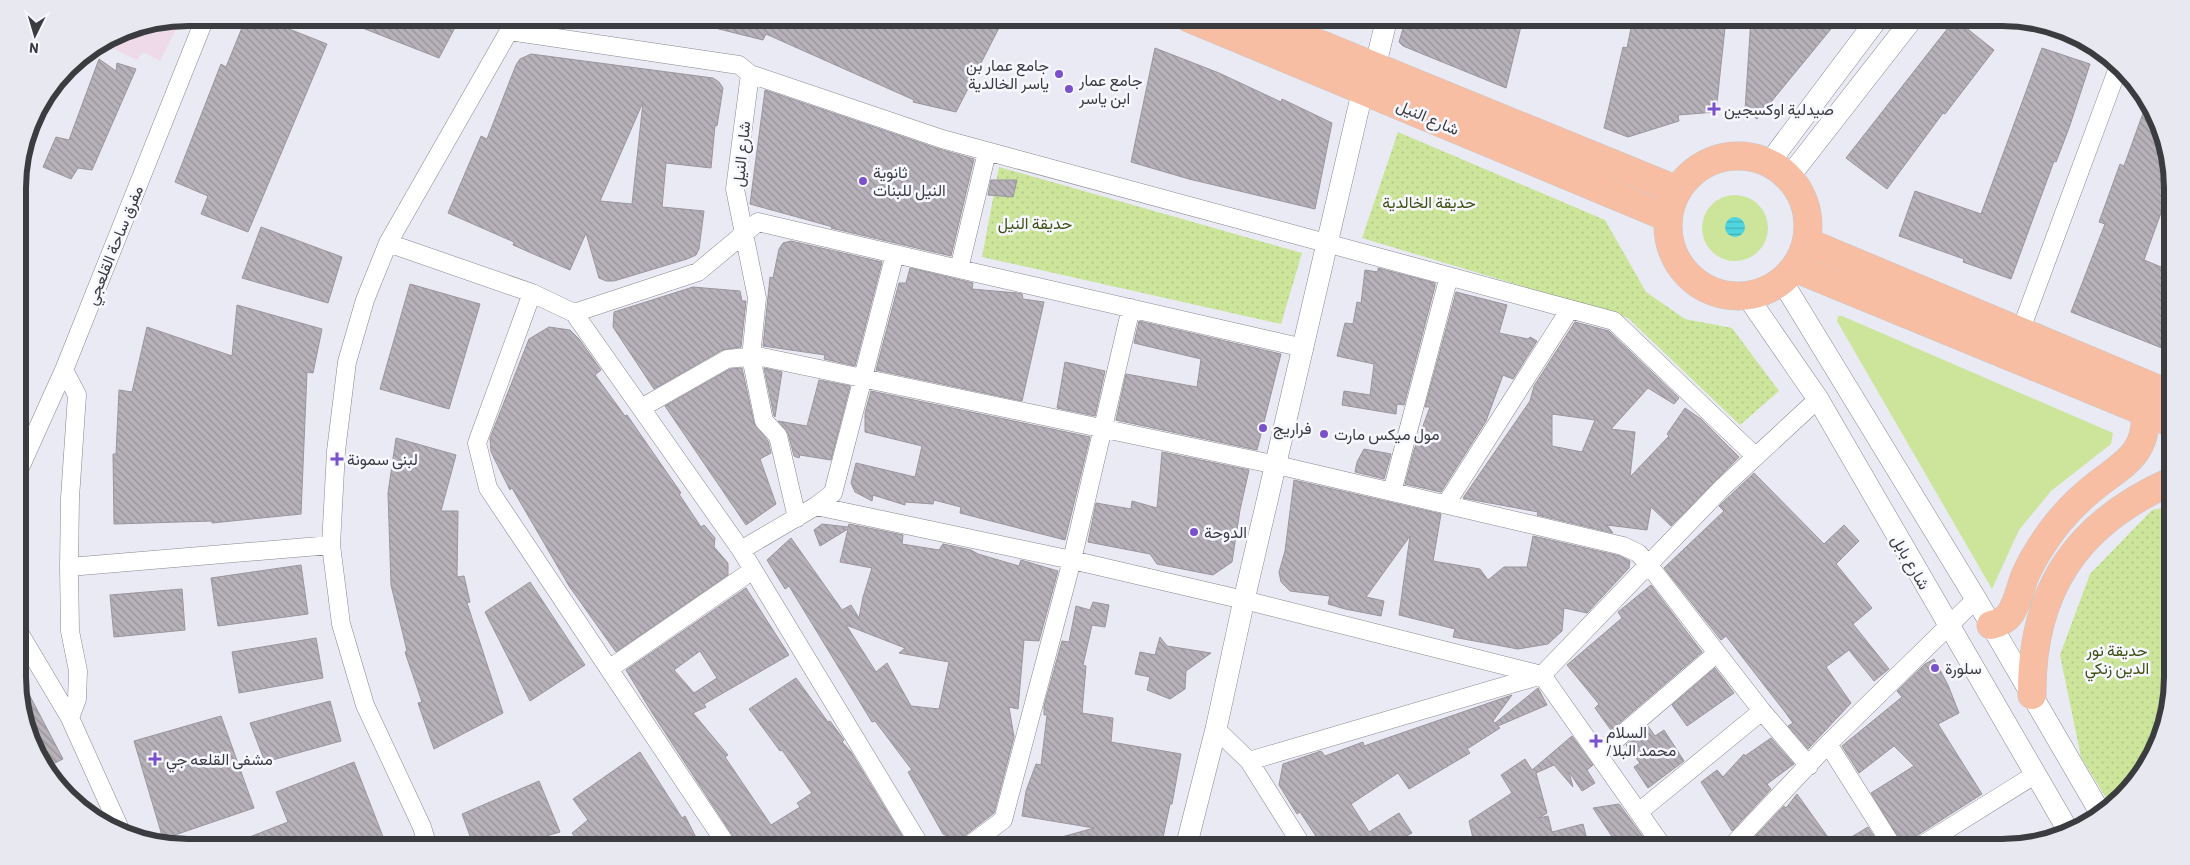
<svg xmlns="http://www.w3.org/2000/svg" width="2190" height="865" viewBox="0 0 2190 865" font-family="Barlow,Vazirmatn,sans-serif">
  <style>
    .education { fill: #eedae9 }
    .grass { fill: #cce59b }
    .park { fill: url(#park-dots) }
    .water { fill: url(#water-rules) }
    .building { fill: url(#building-back-hatch); stroke: #9b969d; fill-rule: evenodd }
    .lines { fill: none; stroke-linecap: round; stroke-linejoin: round }
    .minor-casing { stroke: #878890; stroke-width: 19 }
    .tertiary-casing { stroke: #878890; stroke-width: 22 }
    .primary-casing { stroke: #c8c8c9; stroke-width: 29 }
    .minor { stroke: #fff; stroke-width: 18 }
    .tertiary { stroke: #fff; stroke-width: 21 }
    .primary { stroke: #f8bea3; stroke-width: 28 }
    .poi-dot { fill: #7952cb; stroke: #f7f7ff; stroke-width: 2 }
    .labels { text-anchor: middle; stroke-width: 5; stroke-linejoin: round; paint-order: stroke }
    .poi-label { font-size: 16px; fill: #3b3c3f; stroke: #f7f7ff; text-anchor: start }
    .street-label { font-size: 16px; fill: #3b3c3f; stroke: #f7f7ff }
    .park-label { font-size: 16px; fill: #3f5012; stroke: #f7f7ff }
    .rim { fill: none; stroke: #3b3c3f; stroke-width: 6 }
  </style>
  <defs>
    <pattern id="park-dots" width="8" height="8" patternUnits="userSpaceOnUse" patternTransform="scale(1.25)"><rect width="8" height="8" fill="#cce59b"/><path d="M2 2h.1M6 6h.1" fill="none" stroke="#b0c587" stroke-width="1.8" stroke-linecap="round"/></pattern>
    <pattern id="water-rules" width="6" height="5" patternUnits="userSpaceOnUse" patternTransform="scale(1.25)"><rect width="6" height="5" fill="#4ed6e0"/><path d="M0 2.5h6" fill="none" stroke="#42afb7"/></pattern>
    <pattern id="building-back-hatch" width="6" height="6" patternUnits="userSpaceOnUse" patternTransform="scale(1.25)"><rect width="6" height="6" fill="#b7b2b9"/><path d="M-1 5l2 2M0 0l6 6M5-1l2 2" fill="none" stroke="#969298"/></pattern>
  </defs>
  <rect width="100%" height="100%" fill="#e9eaf3"/>
  <path class="education" d="M 181,19 L 160,61 L 143,52 L 137,60 L 112,48 L 117,34 L 123,30 Z"/>
  <path class="grass" d="M1702 228a33 33 0 1 1 66 0a33 33 0 1 1-66 0Z
    M 1838,316 L 1842,316 L 2113,433 L 2111,444 L 2051,491 L 2019,530 L 1992,589 L 1837,321 Z"/>
  <path class="park" d="M 1398,132 L 1605,220 L 1646,292 L 1685,319 L 1732,328 L 1779,391 L 1740,425 L 1628,318 L 1362,238 Z
    M 999,167 L 1302,253 L 1281,324 L 982,257 Z
    M 2172,506 L 2172,676 L 2163,732 L 2137,780 L 2111,806 L 2081,757 L 2060,655 L 2090,574 L 2152,510 Z"/>
  <path class="water" d="M1725 227a10 10 0 1 1 20 0a10 10 0 1 1-20 0Z"/>
  <path class="building" d="M 246,18 L 261,18 L 327,44 L 248,232 L 201,214 L 208,196 L 175,182 L 221,64 L 226,67 Z
    M 337,18 L 460,18 L 439,58 Z
    M 696,18 L 843,18 L 867,28 L 872,18 L 1004,18 L 956,112 L 913,102 L 914,100 L 766,34 L 763,40 L 695,23 Z
    M 1406,18 L 1523,18 L 1506,88 L 1403,46 L 1399,42 Z
    M 1633,18 L 1726,18 L 1716,112 L 1678,115 L 1679,121 L 1628,137 L 1604,128 L 1623,47 L 1627,48 Z
    M 1751,18 L 1840,18 L 1757,119 L 1745,110 Z
    M 1955,19 L 1994,50 L 1945,114 L 1943,113 L 1887,189 L 1846,158 Z
    M 1155,48 L 1219,73 L 1281,102 L 1282,99 L 1332,123 L 1315,209 L 1189,179 L 1131,162 Z
    M 2042,48 L 2090,64 L 2069,128 L 2056,162 L 2054,161 L 2011,279 L 1963,262 L 1964,259 L 1899,236 L 1915,191 L 1981,214 Z
    M 531,54 L 713,78 L 719,82 L 723,88 L 717,126 L 715,125 L 711,168 L 666,163 L 662,207 L 704,211 L 699,249 L 696,255 L 687,259 L 614,281 L 606,281 L 599,278 L 586,233 L 570,270 L 513,245 L 514,242 L 448,213 L 481,136 L 487,139 L 516,65 L 520,59 ZM 643,102 L 632,204 L 600,201 Z
    M 99,59 L 116,71 L 117,63 L 136,69 L 92,170 L 78,168 L 71,179 L 43,167 L 56,137 L 69,140 Z
    M 765,90 L 939,149 L 974,159 L 951,256 L 831,228 L 833,227 L 750,204 Z
    M 2147,102 L 2155,113 L 2171,166 L 2171,185 L 2144,260 L 2171,271 L 2172,352 L 2071,312 L 2105,224 L 2099,222 L 2120,164 L 2124,166 Z
    M 991,180 L 1017,180 L 1013,197 L 988,195 Z
    M 261,227 L 342,257 L 328,303 L 242,278 Z
    M 791,241 L 882,262 L 855,366 L 824,359 L 825,355 L 763,346 L 770,277 L 773,278 L 779,249 L 783,243 Z
    M 910,268 L 973,283 L 972,289 L 1017,293 L 1022,294 L 1023,299 L 1044,302 L 1022,401 L 876,370 L 899,283 L 906,283 Z
    M 1378,268 L 1435,283 L 1435,286 L 1404,405 L 1397,404 L 1396,414 L 1342,405 L 1344,391 L 1370,395 L 1374,364 L 1337,356 L 1345,323 L 1353,324 L 1357,302 L 1361,303 L 1365,270 L 1378,272 Z
    M 410,284 L 480,304 L 449,409 L 380,389 Z
    M 693,287 L 740,291 L 742,301 L 746,301 L 741,347 L 722,350 L 654,389 L 613,327 L 614,312 Z
    M 1456,292 L 1507,305 L 1499,333 L 1528,339 L 1530,337 L 1537,341 L 1513,379 L 1503,375 L 1486,421 L 1441,492 L 1405,484 L 1414,450 L 1430,407 L 1425,407 Z
    M 237,305 L 322,329 L 313,373 L 307,372 L 301,514 L 212,523 L 212,521 L 114,524 L 113,454 L 116,454 L 119,390 L 132,392 L 147,327 L 232,356 Z
    M 1139,321 L 1281,354 L 1257,450 L 1116,420 L 1126,374 L 1197,387 L 1201,359 L 1134,343 Z
    M 1575,322 L 1609,331 L 1679,398 L 1674,404 L 1648,388 L 1611,429 L 1635,432 L 1630,477 L 1669,436 L 1667,434 L 1685,408 L 1701,419 L 1739,457 L 1671,526 L 1651,507 L 1647,530 L 1607,525 L 1613,533 L 1537,515 L 1538,512 L 1463,498 L 1530,401 L 1534,386 ZM 1552,414 L 1595,420 L 1582,452 L 1552,446 Z
    M 549,327 L 570,330 L 579,339 L 601,370 L 595,375 L 625,416 L 627,415 L 681,493 L 679,494 L 701,527 L 704,525 L 715,538 L 714,547 L 728,563 L 728,575 L 616,652 L 569,586 L 512,488 L 510,490 L 491,452 L 490,438 L 529,339 Z
    M 1065,362 L 1105,371 L 1095,416 L 1057,408 Z
    M 742,368 L 754,423 L 768,441 L 771,453 L 760,459 L 776,504 L 746,525 L 665,406 L 730,369 Z
    M 764,368 L 782,372 L 775,417 L 774,416 Z
    M 819,380 L 850,386 L 831,460 L 800,455 L 799,458 L 794,456 L 788,433 L 778,421 L 807,426 Z
    M 871,391 L 1090,437 L 1065,540 L 960,513 L 961,507 L 934,500 L 933,504 L 905,502 L 905,505 L 873,495 L 872,501 L 855,492 L 851,483 L 856,463 L 915,477 L 922,446 L 865,432 L 865,413 Z
    M 396,438 L 456,455 L 441,511 L 458,511 L 457,577 L 464,576 L 470,602 L 467,603 L 503,713 L 434,749 L 418,703 L 422,702 L 405,652 L 407,651 L 391,585 L 388,493 Z
    M 1364,449 L 1391,454 L 1384,479 L 1355,472 L 1357,462 Z
    M 1162,452 L 1249,470 L 1240,510 L 1232,562 L 1213,575 L 1157,564 L 1150,554 L 1088,542 L 1096,503 L 1131,509 L 1132,501 L 1157,508 Z
    M 1754,473 L 1824,544 L 1844,525 L 1859,541 L 1836,564 L 1872,608 L 1853,624 L 1889,669 L 1874,681 L 1849,650 L 1826,667 L 1851,703 L 1808,749 L 1788,726 L 1793,723 L 1785,712 L 1726,636 L 1721,640 L 1664,568 L 1724,511 L 1719,506 Z
    M 1294,480 L 1441,514 L 1433,561 L 1480,569 L 1488,580 L 1504,567 L 1527,567 L 1533,536 L 1620,556 L 1630,561 L 1629,568 L 1587,613 L 1564,608 L 1562,631 L 1548,644 L 1518,649 L 1453,637 L 1455,629 L 1399,615 L 1410,536 L 1366,597 L 1384,601 L 1381,616 L 1345,609 L 1328,604 L 1330,596 L 1290,591 L 1281,582 L 1279,572 L 1285,551 Z
    M 822,524 L 848,527 L 849,524 L 903,535 L 902,544 L 939,550 L 943,544 L 971,550 L 978,554 L 1019,566 L 1021,560 L 1058,571 L 1039,641 L 1024,640 L 1018,709 L 1009,707 L 1014,737 L 994,813 L 958,841 L 943,834 L 908,772 L 912,770 L 875,721 L 872,722 L 789,586 L 785,589 L 767,560 L 791,538 L 842,610 L 851,605 L 859,618 L 863,597 L 872,568 L 840,562 L 848,529 L 820,546 L 814,530 ZM 846,625 L 905,648 L 899,653 L 949,662 L 939,709 L 911,706 L 887,663 L 876,672 Z
    M 301,565 L 308,614 L 218,626 L 211,578 Z
    M 530,582 L 585,665 L 530,701 L 485,612 Z
    M 1651,585 L 1702,652 L 1611,730 L 1595,708 L 1599,704 L 1567,665 L 1622,618 L 1618,612 Z
    M 746,588 L 789,655 L 704,704 L 706,707 L 693,713 L 728,755 L 725,757 L 771,825 L 800,807 L 797,803 L 812,793 L 782,750 L 780,751 L 749,709 L 796,678 L 828,722 L 830,721 L 844,740 L 842,742 L 851,752 L 909,847 L 740,847 L 651,711 L 626,670 ZM 700,651 L 717,678 L 694,693 L 674,670 Z
    M 182,589 L 185,630 L 114,637 L 110,595 Z
    M 1093,602 L 1109,605 L 1105,627 L 1092,625 L 1083,665 L 1086,666 L 1082,713 L 1113,718 L 1111,742 L 1181,754 L 1172,804 L 1170,804 L 1161,847 L 1041,847 L 1040,843 L 1094,828 L 1022,816 L 1026,791 L 1036,764 L 1041,765 L 1047,715 L 1044,715 L 1044,706 L 1062,641 L 1069,642 L 1076,606 L 1090,610 Z
    M 1160,637 L 1167,646 L 1211,653 L 1186,671 L 1185,689 L 1170,699 L 1147,690 L 1150,677 L 1135,674 L 1140,652 L 1155,655 Z
    M 316,638 L 323,678 L 239,693 L 232,652 Z
    M 1934,659 L 1948,685 L 1959,713 L 1938,724 L 1982,794 L 1913,838 L 1908,847 L 1904,847 L 1871,793 L 1914,766 L 1894,746 L 1859,773 L 1842,746 L 1902,697 L 1897,691 L 1925,664 Z
    M 1715,668 L 1734,693 L 1687,726 L 1672,705 Z
    M 21,679 L 63,759 L 49,766 L 21,709 Z
    M 1538,688 L 1547,705 L 1498,726 L 1500,728 L 1467,749 L 1470,753 L 1409,789 L 1398,773 L 1351,804 L 1369,832 L 1399,813 L 1412,833 L 1386,847 L 1323,847 L 1300,812 L 1297,814 L 1279,785 L 1283,764 L 1321,751 L 1325,756 L 1363,742 L 1364,746 L 1512,695 L 1493,721 L 1495,723 Z
    M 330,701 L 341,741 L 265,762 L 250,723 Z
    M 221,716 L 254,808 L 163,839 L 134,741 Z
    M 1648,726 L 1655,736 L 1664,730 L 1684,761 L 1648,788 L 1634,767 L 1640,763 L 1626,745 Z
    M 1572,736 L 1593,765 L 1587,770 L 1595,783 L 1582,791 L 1569,772 L 1573,787 L 1554,765 L 1536,773 L 1547,813 L 1539,818 L 1548,816 L 1552,832 L 1583,824 L 1589,847 L 1475,847 L 1469,821 L 1512,793 L 1501,775 L 1525,759 L 1532,770 Z
    M 1771,738 L 1794,764 L 1767,784 L 1771,789 L 1732,831 L 1701,782 L 1717,770 L 1723,777 L 1744,754 L 1745,756 Z
    M 640,752 L 682,818 L 685,816 L 701,847 L 606,847 L 598,835 L 582,847 L 572,833 L 588,820 L 573,799 Z
    M 354,762 L 387,847 L 224,847 L 288,822 L 276,792 Z
    M 539,781 L 560,832 L 509,847 L 474,847 L 462,814 Z
    M 1797,794 L 1835,847 L 1868,827 L 1881,847 L 1745,847 L 1784,806 L 1786,808 Z
    M 1619,804 L 1646,841 L 1650,847 L 1619,847 L 1593,808 Z"/>
  <g class="lines">
    <defs>
      <path id="minor" d="M 509,31 L 739,65 L 750,74 L 942,139 L 1614,321 L 1755,456
        M 750,74 L 735,189 L 757,298 L 751,357 L 764,421 L 778,436 L 797,518
        M 987,152 L 959,269 L 1304,348
        M 388,243 L 532,293 L 574,313 L 741,550 L 921,847
        M 532,293 L 477,443 L 488,488 L 728,847
        M 574,313 L 698,272 L 758,222 L 959,269
        M 2020,332 L 2118,68
        M 64,370 L 77,395 L 70,498 L 69,567 L 70,631 L 78,671 L 77,699 L 70,718
        M 641,408 L 727,359 L 757,356 L 1277,465 L 1623,546 L 1638,553 L 1648,564 L 1762,711 L 1809,766
        M 19,470 L 64,370 L 205,18
        M 1392,492 L 1449,276
        M 1446,504 L 1570,309
        M 816,506 L 833,493 L 895,254
        M 741,550 L 816,506 L 1072,560 L 1244,600 L 1542,675 L 1663,847
        M 69,567 L 331,545
        M 20,634 L 70,718 L 120,829
        M 609,669 L 753,570
        M 1216,729 L 1249,761 L 1303,847
        M 1828,744 L 1893,847
        M 1599,754 L 1717,653
        M 1249,761 L 1542,675 L 1724,486 L 1818,399
        M 1640,811 L 1762,711
        M 428,847 L 422,827 L 365,705 L 341,624 L 331,545 L 336,451 L 347,362 L 365,300 L 388,243 L 509,31 L 518,18
        M 967,847 L 1003,820 L 1072,560 L 1131,308
        M 1731,847 L 1828,744 L 1976,599
        M 1919,847 L 2036,774"/>
      <path id="tertiary" d="M 1375,67 L 1387,18
        M 1769,163 L 1878,18
        M 1789,177 L 1913,18
        M 1782,281 L 1976,599 L 2101,814
        M 1747,296 L 1818,399 L 2069,832
        M 1186,847 L 1216,729 L 1244,600 L 1363,89"/>
      <path id="primary" d="M 1189,18 L 1667,217
        M 1256,18 L 1677,190
        M1668 226a70 70 0 1 1 140 0a70 70 0 1 1-140 0Z
        M 1807,242 L 2172,395
        M 1795,268 L 2172,423
        M 1991,625 C 1999,623 2006,620 2010,614 C 2017,604 2020,590 2024,578 C 2031,561 2042,544 2053,529 C 2063,516 2074,504 2087,493 C 2116,467 2149,458 2145,412
        M 2032,695 C 2031,590 2077,523 2172,481"/>
    </defs>
    <use href="#minor" class="minor-casing"/>
    <use href="#tertiary" class="tertiary-casing"/>
    <use href="#primary" class="primary-casing"/>
    <use href="#minor" class="minor"/>
    <use href="#tertiary" class="tertiary"/>
    <use href="#primary" class="primary"/>
  </g>
  <g class="poi-dot">
    <circle cx="1059" cy="74" r="5"/>
    <circle cx="1069" cy="89" r="5"/>
    <path d="M1711.5 101.5h5v5h5v5h-5v5h-5v-5h-5v-5h5z"/>
    <circle cx="863" cy="181" r="5"/>
    <circle cx="1263" cy="428" r="5"/>
    <circle cx="1324" cy="434" r="5"/>
    <path d="M334.5 451.5h5v5h5v5h-5v5h-5v-5h-5v-5h5z"/>
    <circle cx="1194" cy="532" r="5"/>
    <circle cx="1935" cy="668" r="5"/>
    <path d="M1593.5 733.5h5v5h5v5h-5v5h-5v-5h-5v-5h5z"/>
    <path d="M152.5 751.5h5v5h5v5h-5v5h-5v-5h-5v-5h5z"/>
  </g>
  <g class="labels">
    <g class="poi-label">
      <text x="1049" y="71" text-anchor="end">جامع عمار بن<tspan x="1049" dy="18">ياسر الخالدية</tspan></text>
      <text x="1079" y="86">جامع عمار<tspan x="1079" dy="18">ابن ياسر</tspan></text>
      <text x="1724" y="115">صيدلية اوكسجين</text>
      <text x="873" y="178">ثانوية<tspan x="873" dy="18">النيل للبنات</tspan></text>
      <text x="1273" y="434">فراريج</text>
      <text x="1334" y="440">مول ميكس مارت</text>
      <text x="347" y="465">لبنى سمونة</text>
      <text x="1204" y="538">الدوحة</text>
      <text x="1945" y="674">سلورة</text>
      <text x="1606" y="738">السلام<tspan x="1606" dy="18">/محمد البلا</tspan></text>
      <text x="166" y="765">مشفى القلعه جي</text>
    </g>
    <g class="street-label">
      <text transform="translate(1428 117) rotate(23)" y="6">شارع النيل</text>
      <text transform="translate(741 154) rotate(-84)" y="6">شارع النيل</text>
      <text transform="translate(114 245) rotate(-68)" y="6">مفرق ساحة القلعجي</text>
      <text transform="translate(1911 562) rotate(60)" y="6">شارع بابل</text>
    </g>
    <g class="park-label">
      <text x="1429" y="208">حديقة الخالدية</text>
      <text x="1035" y="229">حديقة النيل</text>
      <text x="2117" y="656">حديقة نور<tspan x="2117" dy="18">الدين زنكي</tspan></text>
    </g>
  </g>
  <path d="M0 0H2190V865H0ZM188 26H2002A162 162 0 0 1 2164 188V677A162 162 0 0 1 2002 839H188A162 162 0 0 1 26 677V188A162 162 0 0 1 188 26Z" fill="#e8e8f0" fill-rule="evenodd"/>
  <path class="rim" d="M188 26H2002A162 162 0 0 1 2164 188V677A162 162 0 0 1 2002 839H188A162 162 0 0 1 26 677V188A162 162 0 0 1 188 26Z"/>
  <g transform="translate(35 35) rotate(185)" stroke="#f7f7ff" stroke-width="4" paint-order="stroke">
  <path d="M0-4L9 19L0 12L-9 19Z" fill="#3b3c3f"/>
  <text y="-8" font-size="14" font-weight="bold" text-anchor="middle" fill="#3b3c3f">N</text>
  </g>
</svg>
